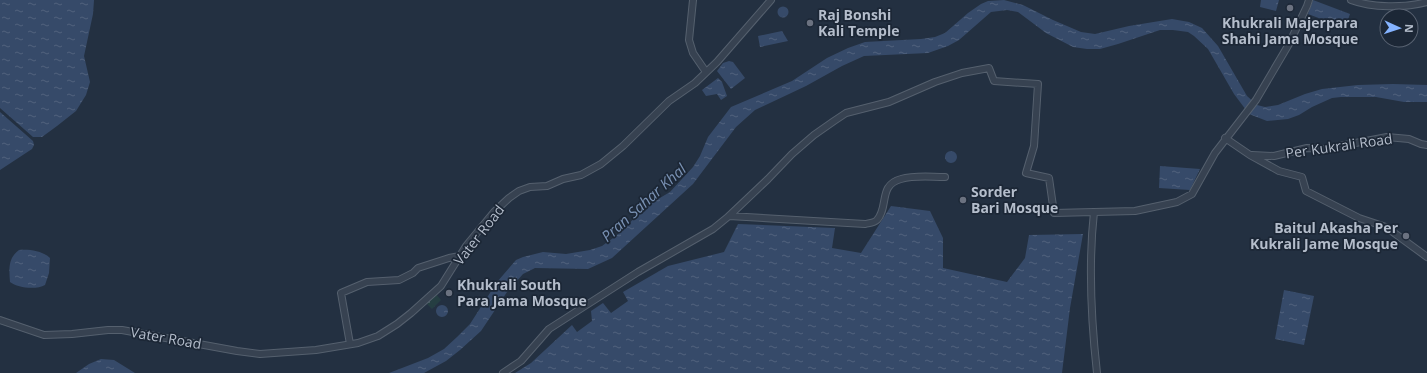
<svg xmlns="http://www.w3.org/2000/svg" width="1427" height="373" viewBox="0 0 1427 373" font-family="'Open Sans',sans-serif">
  <style>
    .cemetery { fill: url(#cemetery-stones) }
    .water { fill: url(#water-ripples) }
    .lines { fill: none; stroke-linecap: round; stroke-linejoin: round }
    .minor-casing { stroke: #55606e; stroke-width: 8 }
    .minor { stroke: #374251; stroke-width: 6 }
    .worship-dot { fill: #6b7280; stroke: #1c2736; stroke-width: 1.5 }
    .labels { text-anchor: middle; stroke-width: 3.5; stroke-linejoin: round; paint-order: stroke }
    .poi-label { font-size: 14px; font-weight: bold; fill: #b4bdcb; stroke: #1c2736; text-anchor: start }
    .street-label { font-size: 14px; fill: #b4bdcb; stroke: #1c2736 }
    .water-label { font-size: 15px; font-style: italic; fill: #7a92b4; stroke: #1c2736 }
  </style>
  <defs>
    <pattern id="cemetery-stones" width="16" height="16" patternUnits="userSpaceOnUse"><rect width="16" height="16" fill="#253e42"/><path d="M2 7V4a2 2 0 0 1 4 0v3zM10 15v-3a2 2 0 0 1 4 0v3z" fill="#42585c"/></pattern>
    <pattern id="water-ripples" width="26" height="14" patternUnits="userSpaceOnUse"><rect width="26" height="14" fill="#364a69"/><path d="M2 4q2-2 4 0t4 0M15 11q2-2 4 0t4 0" fill="none" stroke="#51627d"/></pattern>
  </defs>
  <rect width="100%" height="100%" fill="#233041"/>
  <path class="cemetery" d="M 435,293 L 441,300 L 432,309 L 425,302 Z"/>
  <path class="water" d="M 0,0 L 94,0 L 93,14 L 84,56 L 90,82 L 86,95 L 76,111 L 57,126 L 42,137 L 33,137 L 0,108 Z
    M 1004,0 L 1023,5 L 1053,20 L 1081,32 L 1095,34 L 1129,26 L 1172,19 L 1189,22 L 1202,28 L 1218,46 L 1247,96 L 1257,105 L 1265,107 L 1278,105 L 1305,94 L 1322,89 L 1358,85 L 1393,84 L 1427,85 L 1427,102 L 1404,102 L 1376,97 L 1341,97 L 1332,98 L 1312,107 L 1299,115 L 1288,119 L 1267,121 L 1249,114 L 1234,94 L 1208,49 L 1194,36 L 1188,32 L 1173,30 L 1160,30 L 1118,44 L 1100,49 L 1087,49 L 1073,47 L 1046,33 L 1018,12 L 1007,10 L 991,12 L 959,40 L 948,46 L 928,53 L 864,56 L 842,66 L 806,86 L 755,110 L 736,127 L 693,184 L 612,258 L 588,269 L 535,268 L 523,274 L 507,292 L 481,331 L 460,350 L 446,361 L 424,373 L 389,373 L 428,358 L 444,349 L 457,337 L 470,324 L 497,282 L 516,260 L 523,257 L 543,252 L 566,254 L 590,250 L 602,246 L 616,236 L 648,205 L 670,192 L 693,167 L 700,156 L 708,137 L 731,107 L 792,81 L 827,58 L 848,48 L 865,42 L 921,39 L 935,37 L 945,33 L 968,13 L 981,4 L 988,1 Z
    M 1261,0 L 1279,0 L 1276,11 L 1260,7 Z
    M 1313,0 L 1350,14 L 1345,28 L 1308,14 Z
    M777.5 12a5.5 5.5 0 1 1 11 0a5.5 5.5 0 1 1-11 0Z
    M 782,31 L 788,41 L 760,47 L 758,36 Z
    M 729,61 L 733,62 L 745,78 L 731,89 L 717,71 L 723,63 Z
    M 718,78 L 722,82 L 727,96 L 721,100 L 717,94 L 706,96 L 702,90 Z
    M 0,112 L 33,141 L 34,145 L 32,149 L 0,170 Z
    M945 157a6 6 0 1 1 12 0a6 6 0 1 1-12 0Z
    M 1160,166 L 1200,169 L 1190,190 L 1159,188 Z
    M 891,206 L 930,211 L 943,238 L 943,268 L 1007,282 L 1025,258 L 1029,235 L 1083,234 L 1070,308 L 1062,373 L 515,373 L 531,363 L 572,325 L 577,332 L 592,321 L 591,311 L 603,303 L 611,313 L 628,301 L 623,292 L 668,266 L 724,252 L 738,224 L 835,228 L 832,248 L 861,253 Z
    M 19,250 C 29,249 43,251 50,258 L 49,273 L 45,285 C 36,290 18,288 10,282 C 9,269 8,258 19,250 Z
    M 1284,290 L 1314,296 L 1304,345 L 1275,339 Z
    M436 311a6 6 0 1 1 12 0a6 6 0 1 1-12 0Z
    M 101,359 L 114,360 L 135,373 L 76,373 L 89,364 Z"/>
  <g class="lines">
    <defs>
      <path id="minor" d="M 693,0 L 689,40 L 693,53 L 706,72
        M 1351,0 C 1372,8 1405,8 1427,2
        M 1225,138 L 1250,155 L 1279,171 L 1302,177 L 1306,191 L 1359,218 L 1386,227 L 1427,257
        M 1252,155 L 1274,156 L 1307,148 L 1324,149 L 1387,137 L 1409,139 L 1421,144 L 1427,145
        M 729,216 L 865,224 C 869,223 874,223 877,220 C 889,207 878,185 901,179 C 915,175 930,177 945,177
        M 0,320 L 44,335 L 72,334 L 108,330 L 122,330 L 237,351 L 260,354 L 316,350 L 358,343 L 378,336 L 397,324 L 411,313 L 441,286 L 466,246 L 494,212 L 509,198 L 519,191 L 530,187 L 547,186 L 563,179 L 581,175 L 601,164 L 623,146 L 669,101 L 695,83 L 717,62 L 771,0
        M 350,344 L 341,293 L 367,282 L 399,280 L 413,273 L 418,268 L 449,258 L 460,256
        M 503,373 L 521,361 L 549,329 L 638,272 L 713,229 L 729,216 L 768,179 L 792,154 L 814,135 L 834,121 L 846,113 L 889,102 L 935,82 L 962,73 L 989,68 L 994,81 L 1038,84 L 1034,146 L 1026,173 L 1049,178 L 1054,213 L 1094,212
        M 1097,373 C 1091,319 1088,266 1094,212 L 1135,211 L 1177,202 L 1192,194 L 1215,153 L 1256,100 L 1289,44 L 1307,6 L 1309,0"/>
    </defs>
    <use href="#minor" class="minor-casing"/>
    <use href="#minor" class="minor"/>
  </g>
  <g class="worship-dot">
    <circle cx="1290" cy="8" r="4"/>
    <circle cx="810" cy="23" r="4"/>
    <circle cx="963" cy="200" r="4"/>
    <circle cx="1406" cy="236" r="4"/>
    <circle cx="449" cy="293" r="4"/>
  </g>
  <g class="labels">
    <g class="poi-label">
      <text x="818" y="20">Raj Bonshi<tspan x="818" dy="16">Kali Temple</tspan></text>
      <text x="1290" y="28" text-anchor="middle">Khukrali Majerpara<tspan x="1290" dy="16">Shahi Jama Mosque</tspan></text>
      <text x="971" y="197">Sorder<tspan x="971" dy="16">Bari Mosque</tspan></text>
      <text x="1398" y="233" text-anchor="end">Baitul Akasha Per<tspan x="1398" dy="16">Kukrali Jame Mosque</tspan></text>
      <text x="457" y="290">Khukrali South<tspan x="457" dy="16">Para Jama Mosque</tspan></text>
    </g>
    <g class="street-label">
      <text transform="translate(1339 146) rotate(-8)" y="5">Per Kukrali Road</text>
      <text transform="translate(479 235) rotate(-52)" y="5">Vater Road</text>
      <text transform="translate(166 338) rotate(10)" y="5">Vater Road</text>
    </g>
    <g class="water-label">
      <text transform="translate(644 203) rotate(-42)" y="5">Pran Sahar Khal</text>
    </g>
  </g>
  <g transform="translate(1399 28) rotate(93)"><circle r="19" fill="#1c2736" stroke="#596372"/>
  <path d="M0-3L7 15L0 10L-7 15Z" fill="#85b3ff"/>
  <text y="-6" font-size="11" font-weight="bold" text-anchor="middle" fill="#b4bdcb">N</text>
  </g>
</svg>
